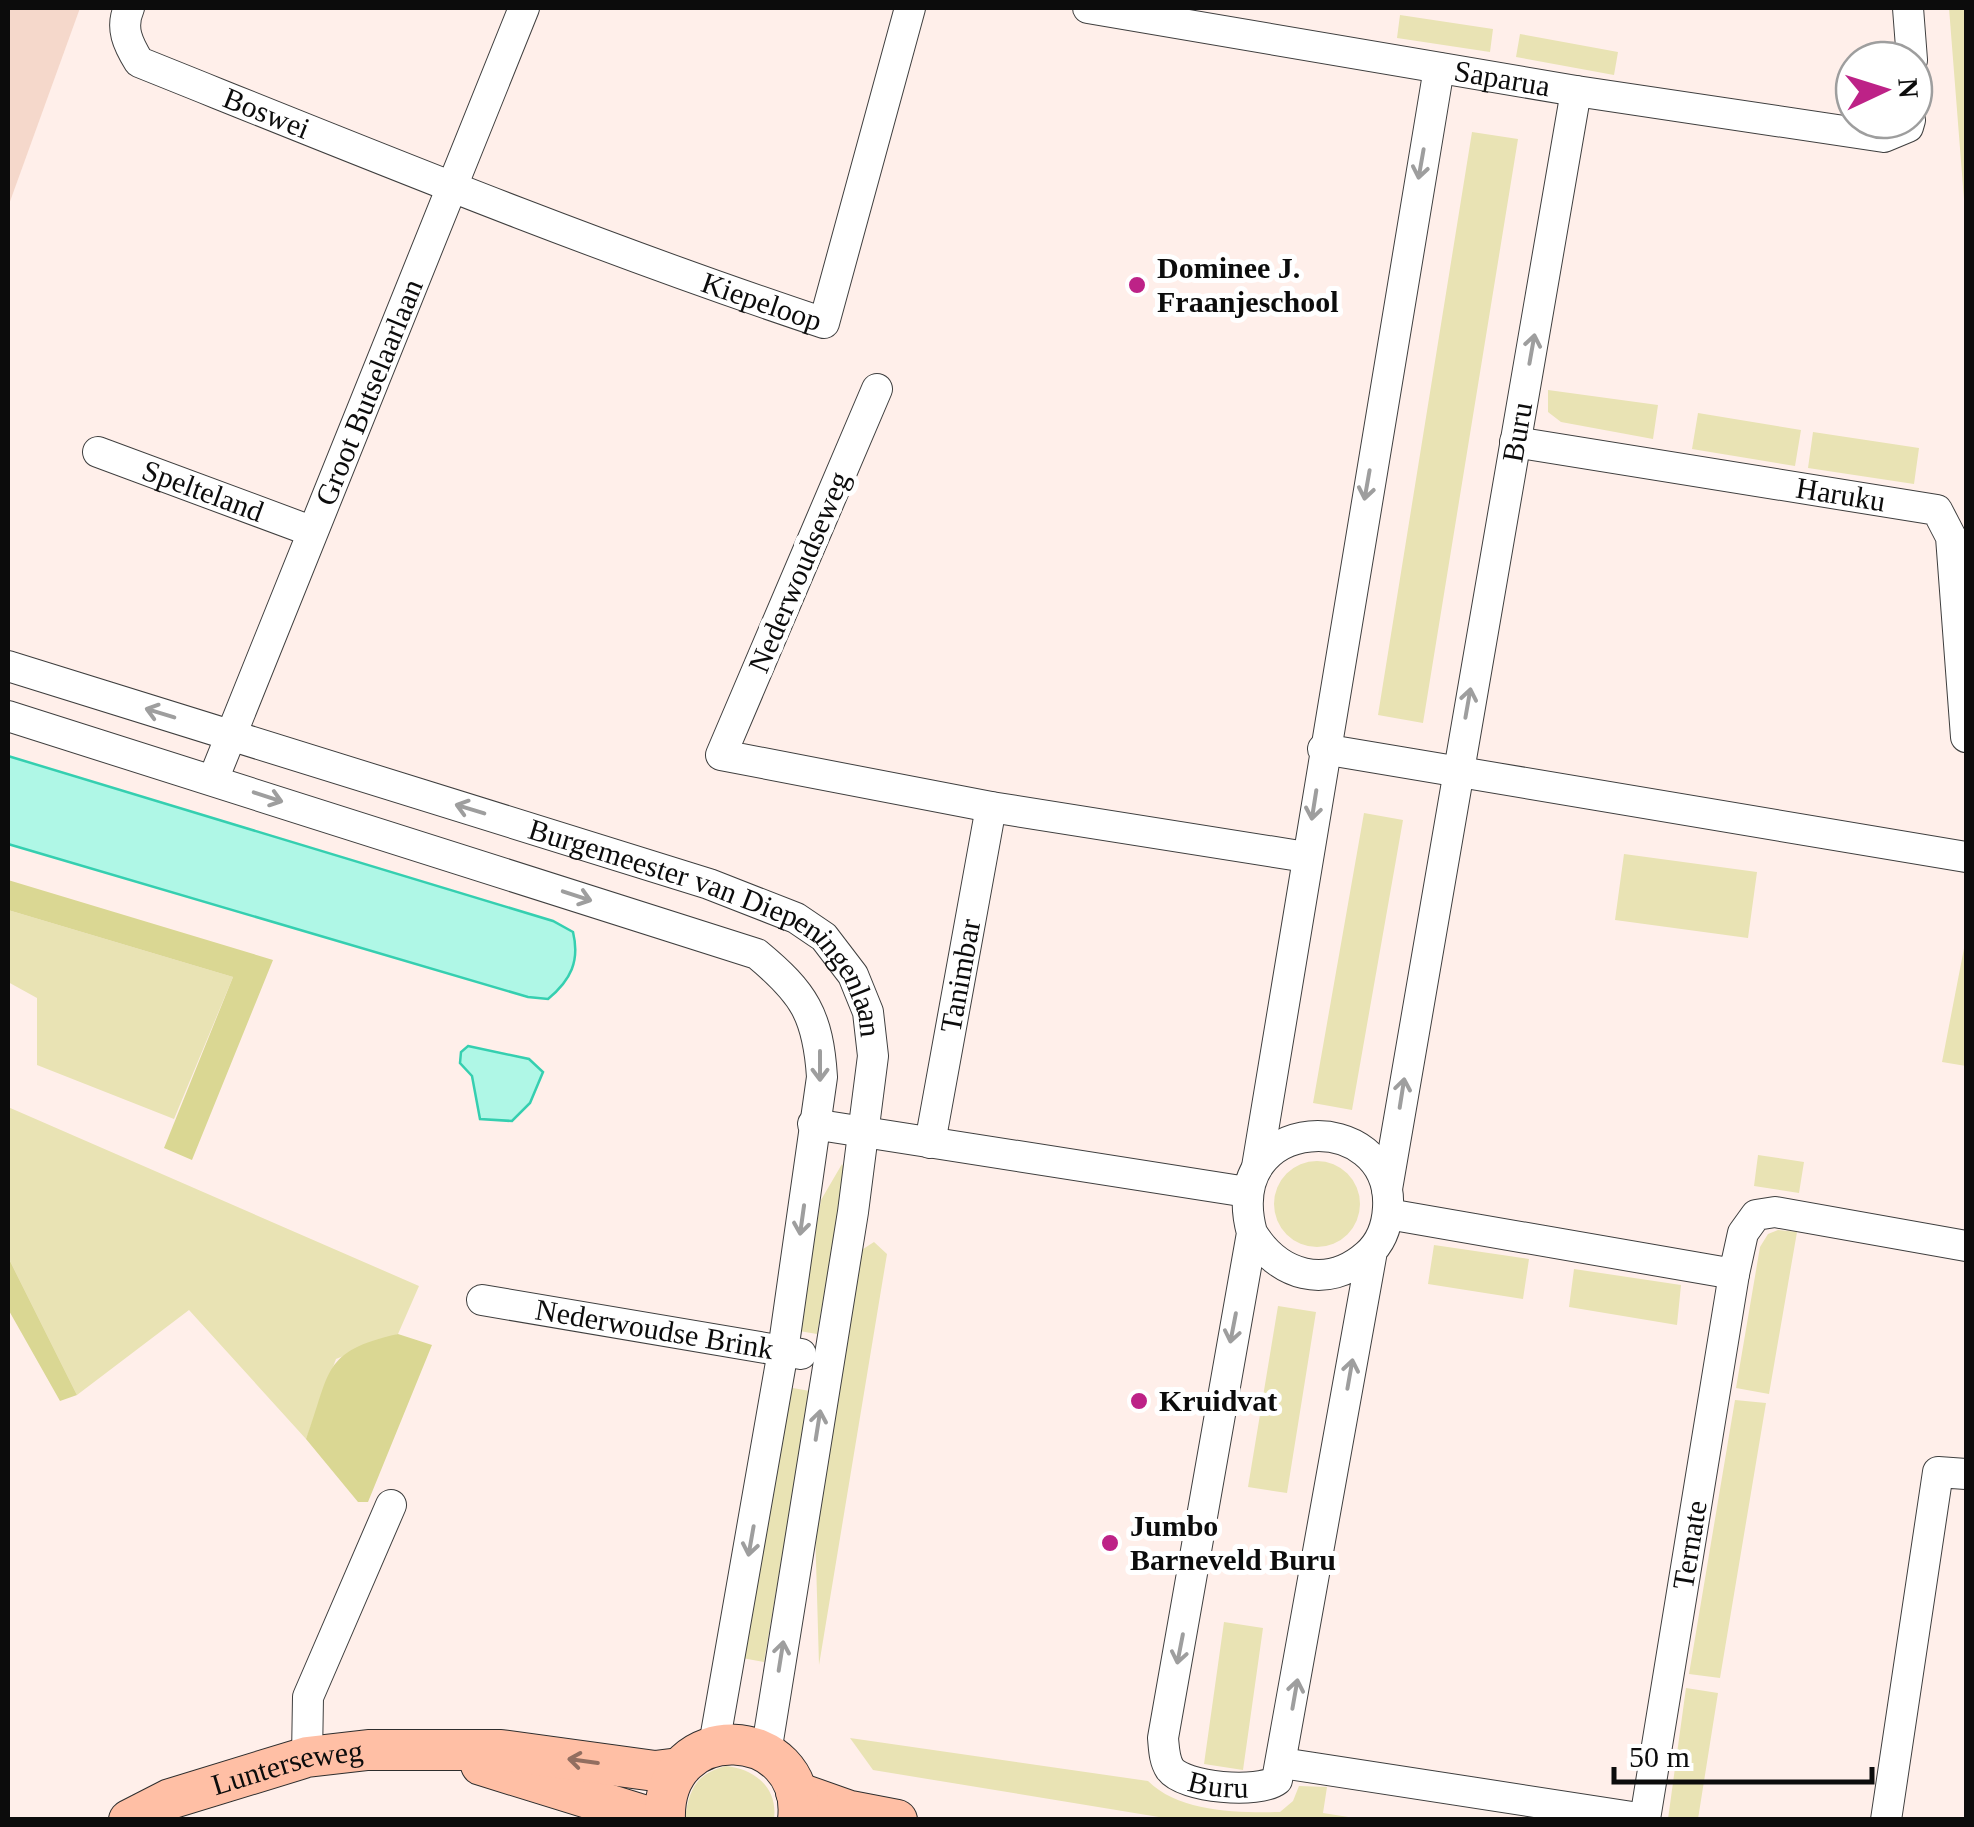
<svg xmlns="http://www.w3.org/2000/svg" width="1974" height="1827" viewBox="0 0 1974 1827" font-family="'Times New Roman',serif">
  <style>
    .farmland { fill: #f5d8cb }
    .green { fill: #e9e3b4 }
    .forest { fill: #dad793 }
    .water { fill: #aff7e6; stroke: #35cfb0; stroke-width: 2.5 }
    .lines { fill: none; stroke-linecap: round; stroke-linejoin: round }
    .minor-casing { stroke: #3f3f3f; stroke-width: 32 }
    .secondary-casing { stroke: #2e2e2e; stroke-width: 42 }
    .minor { stroke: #fff; stroke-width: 30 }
    .secondary { stroke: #ffbfa5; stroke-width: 40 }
    .oneway { stroke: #9e9e9e }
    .oneway2 { stroke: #926e60 }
    .poi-dot { fill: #bd2287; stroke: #fff; stroke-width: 4 }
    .labels { text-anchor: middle; stroke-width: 10; stroke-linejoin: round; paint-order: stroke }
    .street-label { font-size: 30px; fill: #0c0c0c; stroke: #fff }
    .poi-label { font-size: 30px; font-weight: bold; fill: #0c0c0c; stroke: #fff; text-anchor: start }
  </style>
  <rect width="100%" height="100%" fill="#ffefea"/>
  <path class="farmland" d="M 8,8 L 80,8 L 8,207 Z"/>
  <path class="green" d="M 1949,8 L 1966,8 L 1966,225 Z
    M 1400,15 L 1493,29 L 1490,52 L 1397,38 Z
    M 1520,34 L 1618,52 L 1614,75 L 1516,57 Z
    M 1472,132 L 1518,139 L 1423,723 L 1378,715 Z
    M 1548,390 L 1658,405 L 1653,439 L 1561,422 L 1548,412 Z
    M 1698,413 L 1801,430 L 1795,466 L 1692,449 Z
    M 1813,432 L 1919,448 L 1914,484 L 1808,468 Z
    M 1364,813 L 1403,820 L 1352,1110 L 1313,1103 Z
    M 1624,854 L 1757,872 L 1748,938 L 1615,920 Z
    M 8,910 L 233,977 L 174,1119 L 37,1065 L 37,998 L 8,982 Z
    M 1966,938 L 1966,1066 L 1942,1062 Z
    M 8,1107 L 419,1286 L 398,1334 L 336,1359 L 306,1439 L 189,1310 L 77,1395 L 8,1257 Z
    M 1758,1155 L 1804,1162 L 1799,1193 L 1754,1186 Z
    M1274 1204a43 43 0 1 1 86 0a43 43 0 1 1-86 0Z
    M 842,1164 L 846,1172 L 817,1334 L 799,1331 L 821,1200 Z
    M 1778,1230 L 1797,1232 L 1769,1394 L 1736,1388 L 1760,1247 L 1768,1234 Z
    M 874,1242 L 887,1254 L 819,1665 L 815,1526 L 860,1251 Z
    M 1434,1245 L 1529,1259 L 1523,1299 L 1428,1284 Z
    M 1574,1269 L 1681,1285 L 1677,1325 L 1569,1307 Z
    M 1278,1306 L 1316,1312 L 1287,1493 L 1248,1487 Z
    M 787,1387 L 810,1391 L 764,1662 L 742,1658 Z
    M 1735,1400 L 1766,1403 L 1720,1678 L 1689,1674 Z
    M 1224,1622 L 1263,1628 L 1243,1770 L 1204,1764 Z
    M 1686,1688 L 1718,1693 L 1698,1819 L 1668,1819 Z
    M 850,1738 L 1148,1781 C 1179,1812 1238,1813 1280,1812 L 1293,1801 L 1299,1786 L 1327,1787 L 1323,1813 L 1361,1819 L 1171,1819 L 873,1770 Z
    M 726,1766 C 755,1769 778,1788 774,1819 L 685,1819 C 689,1790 695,1774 726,1766 Z"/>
  <path class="forest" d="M 8,880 L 273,960 L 192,1160 L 164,1148 L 233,977 L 8,910 Z
    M 8,1257 L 77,1395 L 60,1401 L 8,1309 Z
    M 398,1334 L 432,1345 L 368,1502 L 358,1502 L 306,1439 C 331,1372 321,1351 398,1334 Z"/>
  <path class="water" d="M 8,756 L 553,921 L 573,932 C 580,961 571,980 548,999 L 528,997 L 8,844 Z
    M 468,1046 L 529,1059 L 543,1072 L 530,1103 L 512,1121 L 480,1119 L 472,1076 L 460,1063 L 461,1052 Z"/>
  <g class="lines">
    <defs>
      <g id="minor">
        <path id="s1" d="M 129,8 C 120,28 128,44 139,62 C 366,153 592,246 824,323 L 910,8"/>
        <path id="s2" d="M 1088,8 L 1576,91 L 1884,137 L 1908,127 L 1910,120"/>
        <path d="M 1908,8 L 1912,60"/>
        <path d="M 877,389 L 721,755 L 991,807 L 1306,857"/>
        <path id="s3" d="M 1515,442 L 1937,510 L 1951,537 L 1966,737"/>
        <path id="s4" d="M 98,452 L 311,531"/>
        <path id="s5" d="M 8,666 L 709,884 L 796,918 L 824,937 L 853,975 L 868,1012 L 873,1056 L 853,1212 L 766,1753"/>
        <path d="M 8,716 L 757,954 C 804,993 818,1015 822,1077 L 783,1351 L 714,1745"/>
        <path d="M 1323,749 L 1966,857"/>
        <path id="s6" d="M 213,780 L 524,8"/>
        <path d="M 813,1124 L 1247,1192"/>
        <path id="s7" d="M 930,1143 L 991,807"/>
        <path d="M 1257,1167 L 1439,68"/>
        <path id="s8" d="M 1387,1189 L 1576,91"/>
        <path d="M 1388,1214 L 1734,1274 L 1743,1233 L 1756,1215 L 1775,1212 L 1966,1246"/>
        <path id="s9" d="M 1252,1233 C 1278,1275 1326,1291 1367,1255 C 1381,1243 1387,1226 1388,1208 C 1394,1106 1219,1111 1252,1233 L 1163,1738 C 1164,1748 1164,1760 1170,1769 C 1184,1788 1259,1794 1277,1780 L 1372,1251"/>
        <path id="s10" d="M 482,1300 L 801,1354"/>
        <path d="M 307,1757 L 308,1697 L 391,1505"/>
        <path id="s11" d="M 1282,1763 L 1645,1819 L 1734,1274"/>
        <path d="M 1886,1820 L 1938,1472 L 1966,1474"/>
      </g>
      <g id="secondary">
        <path d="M 481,1765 L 659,1820"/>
        <path d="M 796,1792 L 850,1811 L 897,1820"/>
        <path id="s12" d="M 129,1820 L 170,1799 L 307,1757 L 368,1750 L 501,1750 L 655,1771 L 679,1768"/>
        <path d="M 665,1820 C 661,1715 809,1724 798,1820"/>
      </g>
    </defs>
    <use href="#minor" class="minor-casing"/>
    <use href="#secondary" class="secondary-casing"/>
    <use href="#minor" class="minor"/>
    <use href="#secondary" class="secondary"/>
  </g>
  <defs><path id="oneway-shaft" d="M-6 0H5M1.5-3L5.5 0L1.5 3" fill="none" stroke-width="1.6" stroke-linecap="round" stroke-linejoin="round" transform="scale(2.5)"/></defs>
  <g class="oneway">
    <use href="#oneway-shaft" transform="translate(1421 164) rotate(100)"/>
    <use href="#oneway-shaft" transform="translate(1532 349) rotate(-80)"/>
    <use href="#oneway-shaft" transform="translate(1367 485) rotate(100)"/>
    <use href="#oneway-shaft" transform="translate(1468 703) rotate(-80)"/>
    <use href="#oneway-shaft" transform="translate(160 713) rotate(-163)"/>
    <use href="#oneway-shaft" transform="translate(268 797) rotate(18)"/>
    <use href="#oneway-shaft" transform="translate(1314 805) rotate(99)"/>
    <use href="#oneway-shaft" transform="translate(470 809) rotate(-163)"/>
    <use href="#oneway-shaft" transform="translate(577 896) rotate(18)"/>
    <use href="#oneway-shaft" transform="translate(820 1066) rotate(90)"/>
    <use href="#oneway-shaft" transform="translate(1402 1093) rotate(-81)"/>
    <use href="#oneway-shaft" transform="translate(802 1220) rotate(98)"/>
    <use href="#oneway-shaft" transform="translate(1233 1328) rotate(101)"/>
    <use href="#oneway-shaft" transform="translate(1350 1374) rotate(-80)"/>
    <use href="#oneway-shaft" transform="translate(818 1425) rotate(-81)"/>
    <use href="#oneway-shaft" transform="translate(751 1541) rotate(100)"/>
    <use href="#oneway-shaft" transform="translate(1180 1649) rotate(101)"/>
    <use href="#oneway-shaft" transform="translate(781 1656) rotate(-81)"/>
    <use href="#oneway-shaft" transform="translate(1295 1694) rotate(-80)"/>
  </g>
  <use class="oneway2" href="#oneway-shaft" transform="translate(583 1761) rotate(-172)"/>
  <g class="poi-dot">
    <circle cx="1137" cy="285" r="10"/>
    <circle cx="1139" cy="1401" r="10"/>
    <circle cx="1110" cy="1543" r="10"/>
  </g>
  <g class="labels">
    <g class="street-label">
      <text dy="10" stroke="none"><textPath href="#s2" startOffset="420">Saparua</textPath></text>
      <text dy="10" stroke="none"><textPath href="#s1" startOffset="195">Boswei</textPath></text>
      <text dy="10" stroke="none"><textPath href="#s1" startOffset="725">Kiepeloop</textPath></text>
      <text dy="10" stroke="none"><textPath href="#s6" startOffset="418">Groot Butselaarlaan</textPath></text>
      <text dy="10" stroke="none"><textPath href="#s8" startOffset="768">Buru</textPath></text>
      <text dy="10" stroke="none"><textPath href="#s4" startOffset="112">Spelteland</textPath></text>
      <text dy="10" stroke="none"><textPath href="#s3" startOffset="330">Haruku</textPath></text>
      <text transform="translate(799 572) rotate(-67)" y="10">Nederwoudseweg</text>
      <text dy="10" stroke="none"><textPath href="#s5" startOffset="760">Burgemeester van Diepeningenlaan</textPath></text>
      <text dy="10" stroke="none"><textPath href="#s7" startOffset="170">Tanimbar</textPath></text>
      <text dy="10" stroke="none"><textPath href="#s10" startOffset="175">Nederwoudse Brink</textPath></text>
      <text dy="10" stroke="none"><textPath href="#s11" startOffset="645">Ternate</textPath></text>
      <text dy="10" stroke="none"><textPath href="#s12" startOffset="168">Lunterseweg</textPath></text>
      <text dy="10" stroke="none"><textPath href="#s9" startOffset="1038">Buru</textPath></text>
    </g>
    <g class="poi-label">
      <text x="1157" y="278">Dominee J.<tspan x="1157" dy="34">Fraanjeschool</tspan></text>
      <text x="1159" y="1411">Kruidvat</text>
      <text x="1130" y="1536">Jumbo<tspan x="1130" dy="34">Barneveld Buru</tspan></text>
    </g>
  </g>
  <rect width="1974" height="1827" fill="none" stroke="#0c0c0c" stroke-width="20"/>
  <g transform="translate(1884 90) rotate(86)"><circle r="48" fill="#ffffff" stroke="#9e9e9e" stroke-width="2.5"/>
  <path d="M0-8L18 38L0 25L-18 38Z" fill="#bd2287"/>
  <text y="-15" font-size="28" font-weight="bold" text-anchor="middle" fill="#0c0c0c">N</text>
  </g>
  <path d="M1614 1767v15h258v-15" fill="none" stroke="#0c0c0c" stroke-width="5"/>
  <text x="1629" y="1767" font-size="30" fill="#0c0c0c" stroke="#ffffff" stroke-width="8" paint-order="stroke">50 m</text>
</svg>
